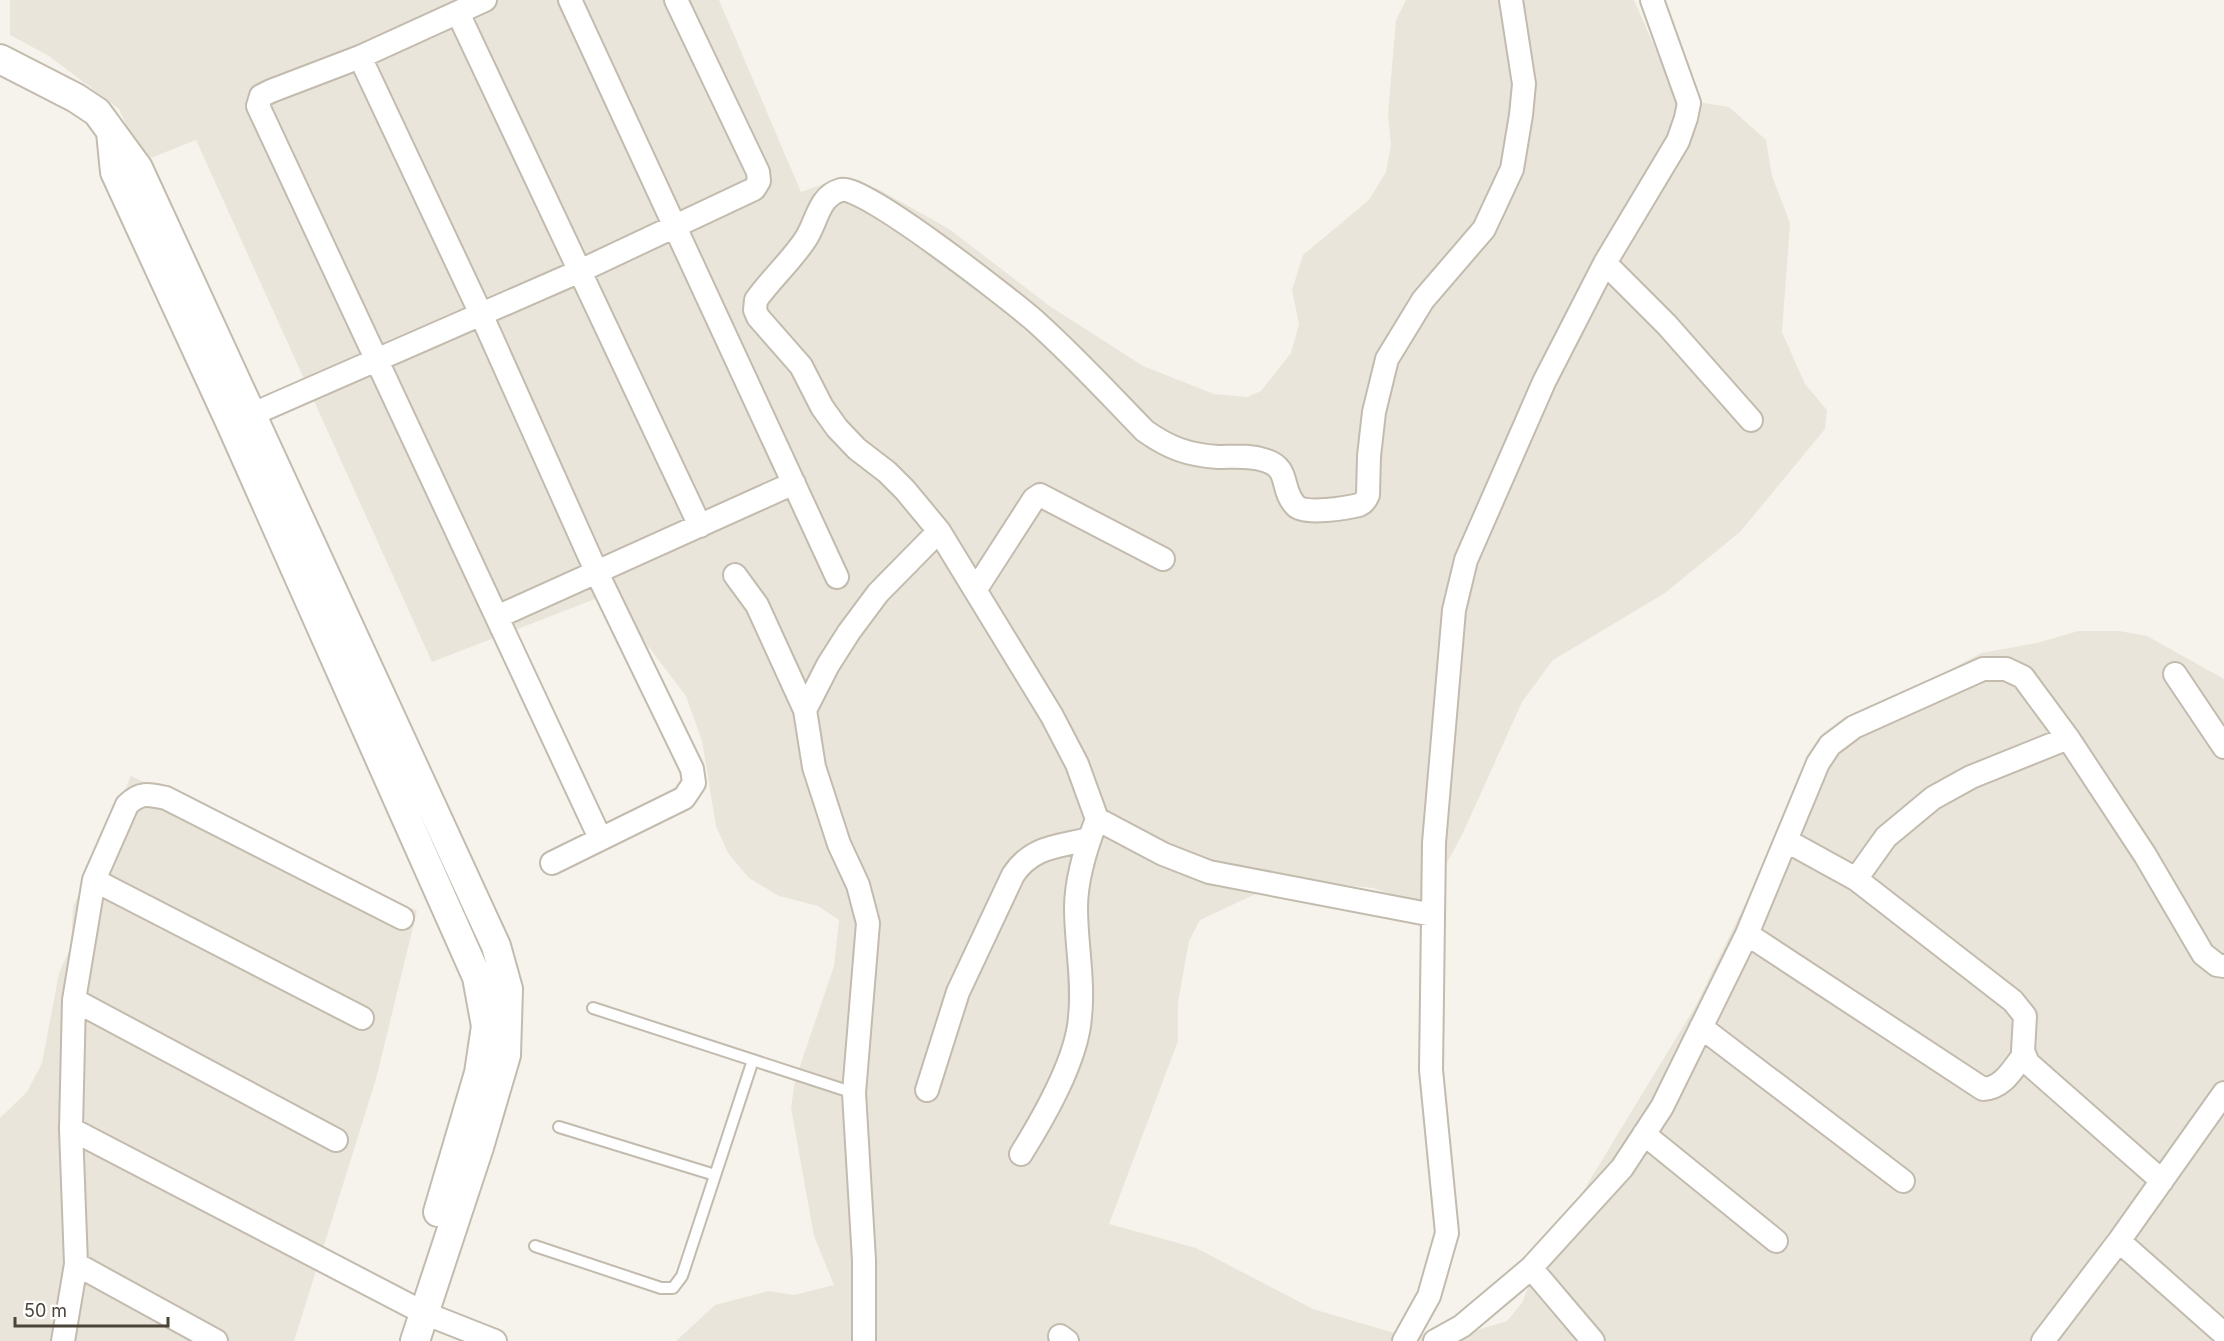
<svg xmlns="http://www.w3.org/2000/svg" width="2224" height="1341" viewBox="0 0 2224 1341" font-family="Inter,sans-serif">
  <style>
    .residential { fill: #eae5da }
    .lines { fill: none; stroke-linecap: round; stroke-linejoin: round }
    .service-casing { stroke: #c2bbae; stroke-width: 14 }
    .minor-casing { stroke: #c2bbae; stroke-width: 26 }
    .tertiary-casing { stroke: #c2bbae; stroke-width: 32 }
    .service { stroke: #fff; stroke-width: 10 }
    .minor { stroke: #fff; stroke-width: 22 }
    .tertiary { stroke: #fff; stroke-width: 28 }
  </style>
  <rect width="100%" height="100%" fill="#f6f3ec"/>
  <path class="residential" d="M 10,0 L 719,0 L 801,192 L 838,179 L 878,189 L 949,229 L 1051,307 L 1143,366 L 1214,394 L 1247,397 L 1261,391 L 1291,353 L 1299,324 L 1292,290 L 1303,255 L 1369,200 L 1386,172 L 1391,145 L 1388,114 L 1396,20 L 1406,0 L 1634,0 L 1670,82 L 1697,102 L 1729,107 L 1766,140 L 1772,176 L 1790,223 L 1782,332 L 1805,384 L 1827,410 L 1825,429 L 1740,532 L 1665,593 L 1553,660 L 1522,702 L 1462,835 L 1424,905 L 1373,888 L 1305,881 L 1264,890 L 1200,920 L 1189,941 L 1178,1002 L 1178,1041 L 1109,1224 L 1196,1248 L 1313,1309 L 1391,1332 L 1454,1337 L 1507,1321 L 1522,1303 L 1534,1272 L 1695,1007 L 1750,894 L 1826,757 L 1858,719 L 1981,653 L 2037,643 L 2078,631 L 2119,631 L 2147,636 L 2224,679 L 2224,1341 L 676,1341 L 715,1305 L 769,1291 L 794,1295 L 834,1285 L 814,1236 L 791,1108 L 795,1081 L 834,966 L 839,920 L 818,906 L 779,896 L 749,878 L 728,853 L 716,826 L 702,741 L 686,696 L 608,594 L 432,662 L 196,140 L 143,161 L 119,109 L 49,56 L 10,35 Z
    M 131,776 L 417,911 L 376,1079 L 294,1341 L 0,1341 L 0,1118 L 27,1092 L 42,1063 L 59,973 L 71,947 L 73,907 Z"/>
  <g class="lines">
    <defs>
      <path id="service" d="M 593,1008 L 854,1093
        M 559,1127 L 715,1175
        M 535,1246 L 661,1288 L 673,1288 L 682,1276 L 753,1060"/>
      <path id="minor" d="M 485,0 L 360,57 L 271,91 L 261,96 L 258,106 L 600,838
        M 570,0 L 837,577
        M 458,13 L 700,526
        M 360,57 L 481,314 L 597,573 L 692,769 L 694,783 L 684,798 L 552,863
        M 1605,263 L 1667,325 L 1751,420
        M 237,421 L 580,271 L 754,189 L 759,181 L 758,172 L 676,0
        M 735,575 L 757,605 L 805,710
        M 976,589 L 1034,499 L 1040,495 L 1163,559
        M 497,617 L 794,483
        M 2175,674 L 2224,747
        M 1097,819 L 1163,854 L 1209,872 L 1433,915
        M 1787,841 L 1856,879 L 2013,1001 L 2025,1016 L 2023,1051 L 2028,1063 L 2162,1181
        M 1856,879 L 1886,837 L 1933,798 L 1971,777 L 2068,738
        M 94,880 L 362,1018
        M 1747,934 L 1983,1089 C 2003,1088 2012,1070 2023,1056
        M 74,1000 L 336,1140
        M 1701,1027 L 1903,1181
        M 927,1090 L 958,992 L 1013,875 C 1032,846 1058,847 1089,839
        M 71,1129 L 424,1313 L 495,1341
        M 1644,1134 L 1776,1241
        M 1021,1154 C 1044,1117 1077,1060 1080,1017 C 1084,980 1076,944 1076,908 C 1076,878 1086,847 1097,819 L 1077,764 L 1052,716 L 939,531 L 905,490 L 887,472 L 857,449 L 837,428 L 822,407 L 801,366 L 758,317 L 755,310 L 756,300 C 771,279 791,261 805,240 C 817,223 818,196 841,190 C 862,183 1012,301 1035,321 C 1074,356 1109,394 1145,431 C 1169,448 1188,455 1218,457 C 1233,457 1249,455 1264,460 C 1292,468 1279,489 1296,506 C 1304,515 1347,508 1359,505 C 1364,503 1366,500 1368,495 L 1369,456 L 1374,412 L 1387,359 L 1423,300 L 1484,229 L 1512,169 L 1521,115 L 1524,84 L 1511,0
        M 2119,1241 L 2224,1334
        M 76,1264 L 216,1341
        M 1531,1268 L 1593,1341
        M 1060,1336 L 1067,1341
        M 63,1341 L 76,1264 L 71,1129 L 74,1000 L 94,880 L 127,805 C 140,792 148,794 166,798 L 402,918
        M 864,1341 L 864,1260 L 854,1093 L 868,923 L 858,885 L 839,844 L 814,767 L 805,710 L 828,665 L 849,632 L 878,593 L 939,531
        M 1404,1341 L 1429,1296 L 1447,1233 L 1431,1070 L 1434,843 L 1454,610 L 1466,560 L 1544,382 L 1605,263 L 1678,141 L 1686,118 L 1689,103 L 1652,0
        M 1435,1341 L 1462,1326 L 1531,1268 L 1622,1168 L 1662,1107 L 1747,934 L 1818,763 L 1830,745 L 1854,727 L 1983,669 L 2006,669 L 2023,677 L 2068,738 L 2145,855 L 2203,954 L 2217,965 L 2224,966
        M 2043,1341 L 2119,1241 L 2224,1093"/>
      <path id="tertiary" d="M 0,59 L 76,98 L 97,112 L 138,168 L 496,946 L 508,989 L 506,1055 L 479,1147 L 415,1341
        M 111,132 L 115,172 L 231,424 L 477,977 L 486,1026 L 479,1073 L 438,1212"/>
    </defs>
    <use href="#service" class="service-casing"/>
    <use href="#minor" class="minor-casing"/>
    <use href="#tertiary" class="tertiary-casing"/>
    <use href="#service" class="service"/>
    <use href="#minor" class="minor"/>
    <use href="#tertiary" class="tertiary"/>
  </g>
  <path d="M15 1317v9h153v-9" fill="none" stroke="#4b4439" stroke-width="3"/>
  <text x="24" y="1317" font-size="18" fill="#4b4439" stroke="#ffffff" stroke-width="4.5" paint-order="stroke">50 m</text>
</svg>
